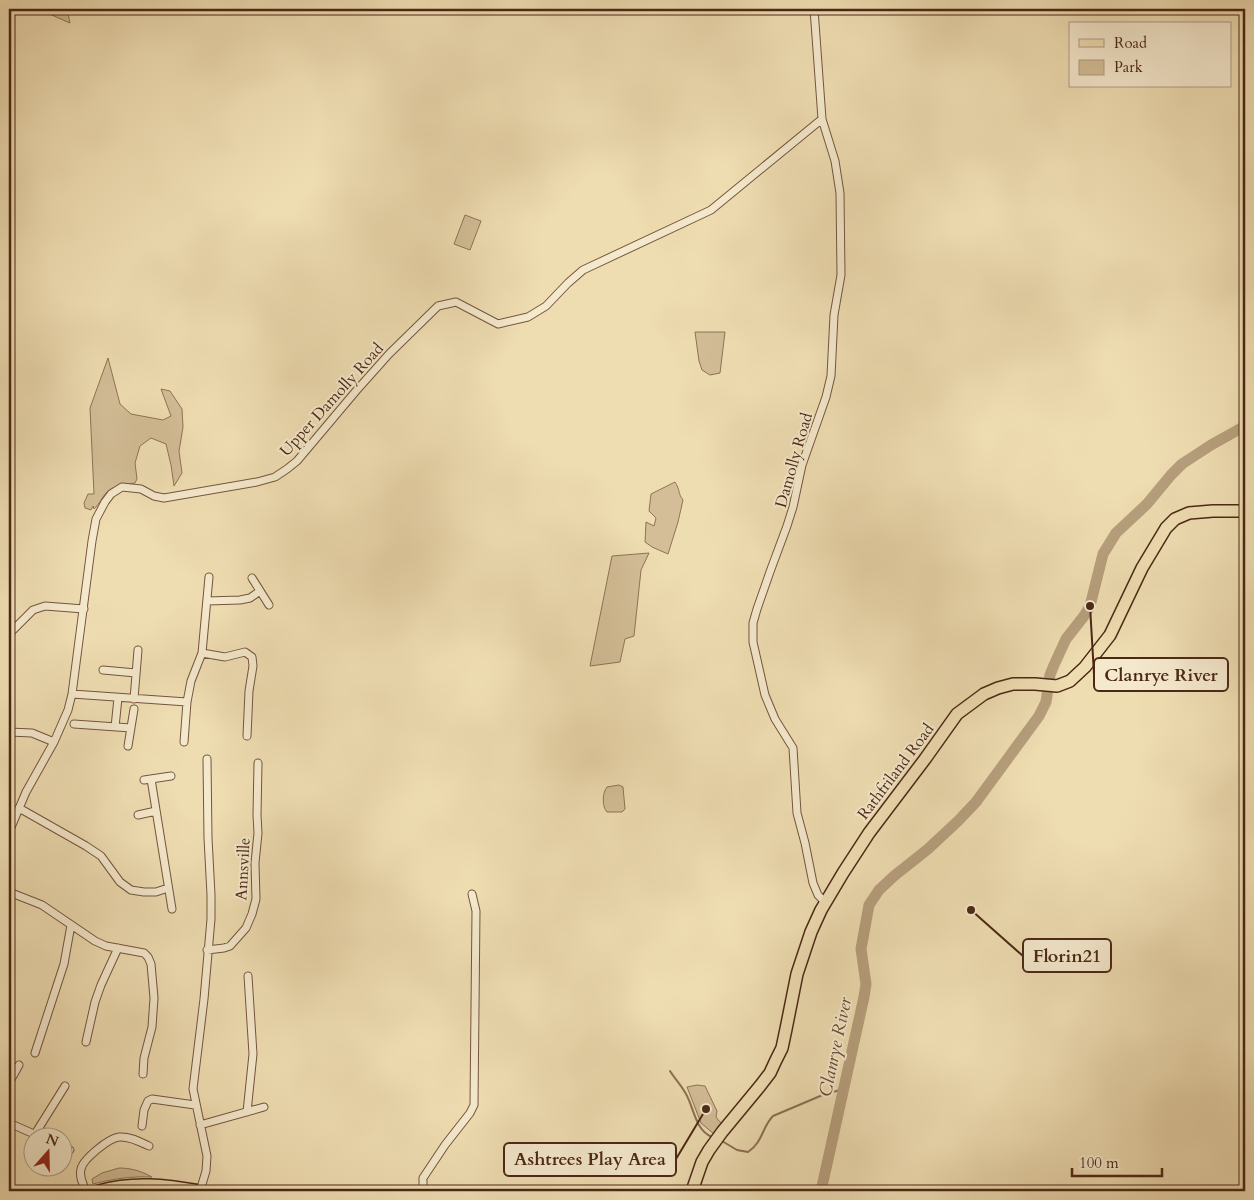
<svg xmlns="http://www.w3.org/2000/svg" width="1254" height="1200" viewBox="0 0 1254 1200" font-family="Cardo,serif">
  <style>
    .green { fill: #d3be97; stroke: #8f7356 }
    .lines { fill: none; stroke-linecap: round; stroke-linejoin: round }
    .stream { stroke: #8c6f54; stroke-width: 2 }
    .river { stroke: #b79f7d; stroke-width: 11 }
    .street-casing { stroke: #74553d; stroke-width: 9 }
    .primary-casing { stroke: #4b2816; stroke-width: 14 }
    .street { stroke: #f5e9cd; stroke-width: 7 }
    .primary { stroke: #efddb2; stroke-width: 11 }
    .labels { text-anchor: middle; stroke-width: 4; stroke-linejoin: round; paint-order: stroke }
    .street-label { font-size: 16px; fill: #4b2816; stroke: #f5e9cd }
    .water-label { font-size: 18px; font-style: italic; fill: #664630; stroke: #f5e9cd }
    .leader { fill: none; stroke: #4b2816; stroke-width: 2 }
    .callout-dot { fill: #4b2816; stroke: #f5e9cd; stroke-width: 2 }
    .callout { fill: #f5e9cd; stroke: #4b2816; stroke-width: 2 }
    .callout-label { font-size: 18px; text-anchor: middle; font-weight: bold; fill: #4b2816 }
  </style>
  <rect width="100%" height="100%" fill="#efddb2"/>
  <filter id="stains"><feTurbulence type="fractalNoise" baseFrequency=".004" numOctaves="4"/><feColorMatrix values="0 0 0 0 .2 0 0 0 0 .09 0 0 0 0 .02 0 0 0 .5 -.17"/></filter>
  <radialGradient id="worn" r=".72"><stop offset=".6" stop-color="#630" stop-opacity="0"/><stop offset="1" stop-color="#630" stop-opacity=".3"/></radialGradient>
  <path class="green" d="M 9,9 L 67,9 L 70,23 L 47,13 L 9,13 Z
    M 465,215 L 481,221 L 470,250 L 454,244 Z
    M 695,332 L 725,332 L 720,373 L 710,375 L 702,370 L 699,361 Z
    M 108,358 L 120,404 L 131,414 L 163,420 L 171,416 L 161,389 L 170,391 L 182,409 L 183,427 L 179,451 L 182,473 L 174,486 L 171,465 L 166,444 L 151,438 L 140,446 L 135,463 L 137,479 L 135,483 C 125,485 114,485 107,492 C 102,497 99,505 94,509 L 93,506 L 91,510 L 85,508 L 84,503 L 88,494 L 94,494 L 90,408 Z
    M 675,482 C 680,489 678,494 683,500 L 678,522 L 668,554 L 652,547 L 645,542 L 646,522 L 654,526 L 656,518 L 649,511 L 651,494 Z
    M 649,553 L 641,570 L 634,636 L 625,639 L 620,662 L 590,666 L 612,556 Z
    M 619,785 L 623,787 L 625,809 L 622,812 L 607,812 C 602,807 602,793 607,787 Z
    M 697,1085 L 705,1086 L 717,1111 L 716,1117 L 719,1121 L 722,1123 L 714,1134 L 701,1123 L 687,1087 Z
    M 119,1168 C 131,1168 141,1171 152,1177 C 131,1176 113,1179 93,1184 L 92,1179 L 102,1173 Z"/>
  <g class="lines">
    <path class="stream" d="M 670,1071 C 675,1079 682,1086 686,1094 C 694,1108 695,1130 712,1137
      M 722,1141 L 737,1150 L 748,1152 C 763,1142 762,1127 773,1116 L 825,1094 L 844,1089"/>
    <path class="river" d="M 821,1191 L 864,997 L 866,984 L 861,949 L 869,905 L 879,890 L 894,876 L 928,849 L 958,821 L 976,802 L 1039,716 L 1046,702 L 1050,675 L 1054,665 L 1066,639 L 1084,616 L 1090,606 L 1103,554 L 1116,533 L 1147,504 L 1171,475 L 1182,464 L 1211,445 L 1245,426"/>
    <defs>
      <path id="street" d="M 814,9 L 822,119 L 835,161 L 840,193 L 841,275 L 834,315 L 831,376 L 826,397 L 802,465 L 793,507 L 787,526 L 771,569 L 757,609 L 753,623 L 753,642 L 765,695 L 775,719 L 793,748 L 797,813 L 805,843 L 813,883 L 818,895 L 825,902
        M 252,578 L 269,605
        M 207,601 L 240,600 L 250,598 L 260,591
        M 9,634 L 33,610 L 45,606 L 84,609
        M 202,653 L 209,577
        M 103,670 L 136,673
        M 72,694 L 187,702
        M 134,699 L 138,650
        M 74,724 L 131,728
        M 115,727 L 118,698
        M 9,732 L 32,733 L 54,742
        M 184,742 L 187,702 L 191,681 L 202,653 L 225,657 L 245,652 L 252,657 L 253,666 L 249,691 L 247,736
        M 128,746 L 134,709
        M 151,779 L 172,909
        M 144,780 L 171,776
        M 19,808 L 86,846 L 101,856 L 120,882 L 131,890 L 144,892 L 156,892 L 168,888
        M 138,815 L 156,811
        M 9,832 L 26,792 L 54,742 L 68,710 L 72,694 L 92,541 L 96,519 L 105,502 L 111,494 L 122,487 L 141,489 L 154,496 L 164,498 L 257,482 L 275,477 L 287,469 L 297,461 L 356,391 L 389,354 L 438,306 L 456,302 L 498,324 L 528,317 L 546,306 L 568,283 L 583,270 L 711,210 L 822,119
        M 9,892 L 42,905 L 95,941 L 106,946 L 144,953 L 148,957 L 151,964 L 154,998 L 152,1027 L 144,1058 L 143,1074
        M 207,950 L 224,948 L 230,946 L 246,928 L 252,914 L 256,899 L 255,863 L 258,833 L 257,815 L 258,763
        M 86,1042 L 95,1002 L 101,985 L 118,948
        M 35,1053 L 64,964 L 71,925
        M 9,1083 L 19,1065
        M 247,1112 L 253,1054 L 248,976
        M 9,1123 L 43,1138
        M 200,1125 L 264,1107
        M 142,1126 L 144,1110 L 148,1101 L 152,1099 L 195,1105
        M 35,1134 L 65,1086
        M 62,1147 L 70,1150
        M 9,1187 L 14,1191
        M 86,1191 C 83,1184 79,1177 81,1169 C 83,1159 109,1138 119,1137 C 130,1136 140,1142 149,1146
        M 200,1191 L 206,1171 L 207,1156 L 193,1089 L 204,999 L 211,919 L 211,895 L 208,838 L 207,759
        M 423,1191 L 423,1178 L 445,1145 L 470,1113 L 474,1105 L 476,911 L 472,894"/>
      <path id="primary" d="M 99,1191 C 133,1181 166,1185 200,1191
        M 692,1191 L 702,1162 L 709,1150 L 722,1132 L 760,1086 L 770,1073 L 776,1060 L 782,1048 L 786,1029 L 797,974 L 811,932 L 821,910 L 843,873 L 869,833 L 925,759 L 957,714 L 984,694 L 998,688 L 1013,684 L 1035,684 L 1057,686 L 1070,681 L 1085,667 L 1110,635 L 1142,568 L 1166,528 L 1175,519 L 1189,513 L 1213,511 L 1245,511"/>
    </defs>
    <use href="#street" class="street-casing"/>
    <use href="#primary" class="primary-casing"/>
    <use href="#street" class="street"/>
    <use href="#primary" class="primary"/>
  </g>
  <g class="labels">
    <g class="street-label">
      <text transform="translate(331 399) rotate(-48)" y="6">Upper Damolly Road</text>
      <text transform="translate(793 460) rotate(-74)" y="6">Damolly Road</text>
      <text transform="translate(895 771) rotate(-53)" y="6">Rathfriland Road</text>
      <text transform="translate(242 869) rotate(-87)" y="6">Annsville</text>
    </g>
    <g class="water-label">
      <text transform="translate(835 1047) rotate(-78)" y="6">Clanrye River</text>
    </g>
  </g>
  <path class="leader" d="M1090 606L1094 674M971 910L1023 956M706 1109L676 1159"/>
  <g class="callout-dot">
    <circle cx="1090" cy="606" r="5"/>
    <circle cx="971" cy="910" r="5"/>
    <circle cx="706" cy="1109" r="5"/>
  </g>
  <g class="callout">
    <rect x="1094" y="658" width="134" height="33" rx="5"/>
    <rect x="1023" y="939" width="88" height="33" rx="5"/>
    <rect x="504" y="1143" width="172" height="33" rx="5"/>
  </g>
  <g class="callout-label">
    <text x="1161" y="681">Clanrye River</text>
    <text x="1067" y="962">Florin21</text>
    <text x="590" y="1165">Ashtrees Play Area</text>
  </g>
  <rect width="1254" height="1200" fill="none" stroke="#efddb2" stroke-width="30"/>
  <rect x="10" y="10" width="1234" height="1180" fill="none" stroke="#4b2816" stroke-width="2.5"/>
  <rect x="15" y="15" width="1224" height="1170" fill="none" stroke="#4b2816"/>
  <rect x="1069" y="22" width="162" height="65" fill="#f5e9cd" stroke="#b19c84"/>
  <rect x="1079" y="39" width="25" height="8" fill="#efddb2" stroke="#b19c84"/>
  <text x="1114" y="48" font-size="15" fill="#4b2816">Road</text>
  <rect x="1079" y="60" width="25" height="15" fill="#d3be97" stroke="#b19c84"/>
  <text x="1114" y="72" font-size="15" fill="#4b2816">Park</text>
  <g transform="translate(48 1152) rotate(20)"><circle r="24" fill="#f5e9cd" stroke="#b19c84"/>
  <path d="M0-4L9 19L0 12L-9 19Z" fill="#8f2418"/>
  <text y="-8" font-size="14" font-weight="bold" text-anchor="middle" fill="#4b2816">N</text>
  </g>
  <path d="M1072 1168v8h90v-8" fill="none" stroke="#4b2816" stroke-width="2.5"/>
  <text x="1079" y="1168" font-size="15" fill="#4b2816" stroke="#f5e9cd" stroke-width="4" paint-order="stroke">100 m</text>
  <rect width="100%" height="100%" filter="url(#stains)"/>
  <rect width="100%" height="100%" fill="url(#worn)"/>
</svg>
